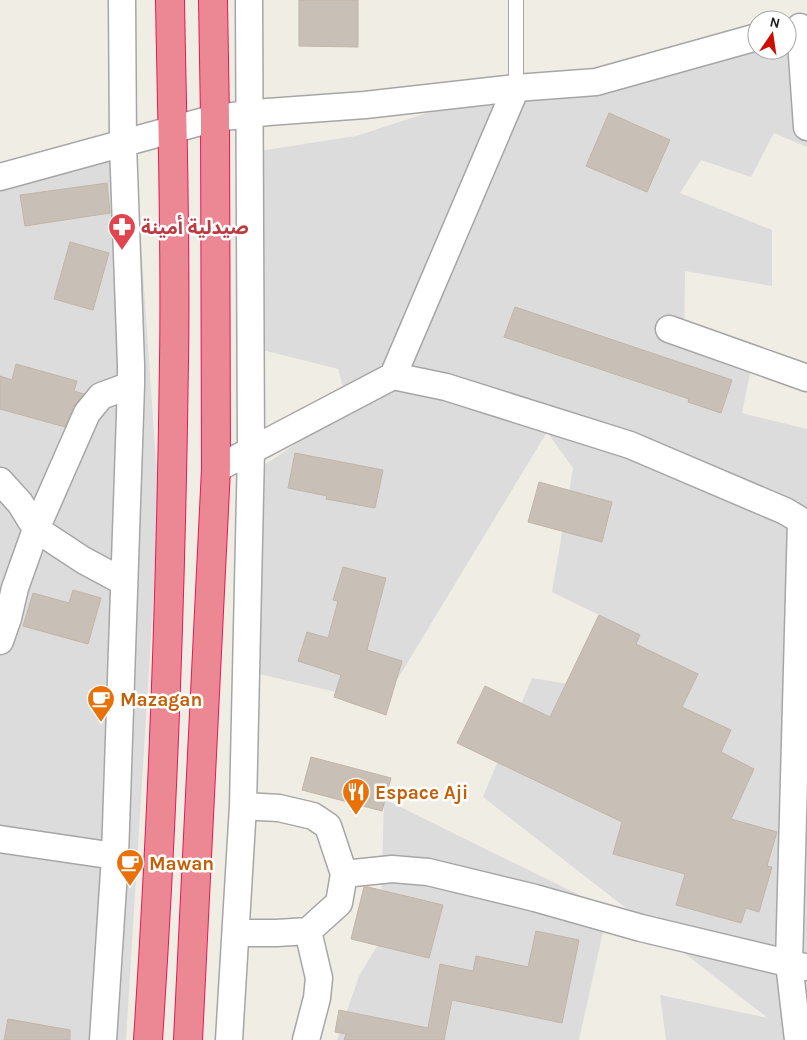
<svg xmlns="http://www.w3.org/2000/svg" width="807" height="1040" viewBox="0 0 807 1040" font-family="Karla,'Noto Sans Arabic',sans-serif">
  <style>
    .residential { fill: #dddcdc }
    .building { fill: #c8c0b7; stroke: #c3b4a6 }
    .lines { fill: none; stroke-linecap: round; stroke-linejoin: round }
    .lane-casing { stroke: #a6a6a6; stroke-width: 16 }
    .street-casing { stroke: #a6a6a6; stroke-width: 29 }
    .highway-casing { stroke: #e61953; stroke-width: 30 }
    .lane { stroke: #fff; stroke-width: 14 }
    .street { stroke: #fff; stroke-width: 26 }
    .highway { stroke: #ec8794; stroke-width: 28 }
    .labels { text-anchor: middle; stroke-width: 5; stroke-linejoin: round; paint-order: stroke }
    .health-label { font-size: 19px; font-weight: bold; fill: #be3a42; stroke: #fff; text-anchor: start }
    .food-label { font-size: 19px; font-weight: bold; fill: #c56008; stroke: #fff; text-anchor: start }
  </style>
  <rect width="100%" height="100%" fill="#f0ede4"/>
  <path class="residential" d="M 807,38 L 807,147 L 774,133 L 751,177 L 701,160 L 680,193 L 772,230 L 772,286 L 685,271 L 684,342 L 753,358 L 742,413 L 807,429 L 807,1040 L 666,1040 L 660,995 L 768,1018 L 483,797 L 532,678 L 588,687 L 630,630 L 552,592 L 573,468 L 547,432 L 383,703 L 255,673 L 239,482 L 349,408 L 338,369 L 242,345 L 239,154 L 356,136 L 541,76 L 757,45 L 757,50 L 787,50 L 787,41 Z
    M 133,127 L 159,507 L 126,1040 L 0,1040 L 0,168 Z
    M 384,799 L 608,909 L 579,1040 L 337,1040 L 359,976 L 380,941 Z"/>
  <path class="building" d="M 299,0 L 358,0 L 358,47 L 299,46 Z
    M 609,113 L 670,140 L 647,192 L 586,166 Z
    M 107,183 L 110,213 L 25,226 L 20,195 Z
    M 70,242 L 109,253 L 93,310 L 54,299 Z
    M 515,307 L 732,380 L 721,413 L 688,402 L 689,399 L 504,337 Z
    M 16,364 L 77,381 L 74,391 L 84,394 L 73,407 L 65,427 L 0,409 L 0,376 L 12,380 Z
    M 295,453 L 383,470 L 375,508 L 326,499 L 327,496 L 288,488 Z
    M 539,482 L 612,502 L 602,542 L 528,522 Z
    M 343,567 L 386,578 L 367,650 L 402,661 L 386,715 L 334,697 L 341,675 L 298,661 L 307,632 L 328,638 L 338,601 L 333,600 Z
    M 73,590 L 101,598 L 88,644 L 23,626 L 33,593 L 69,603 Z
    M 599,615 L 640,635 L 636,644 L 698,674 L 682,707 L 731,730 L 721,752 L 754,769 L 731,819 L 777,832 L 767,866 L 772,867 L 759,912 L 746,908 L 741,923 L 676,905 L 685,874 L 613,854 L 622,822 L 457,743 L 485,686 L 550,717 Z
    M 311,757 L 391,778 L 382,811 L 302,790 Z
    M 364,887 L 368,887 L 443,905 L 429,958 L 351,939 Z
    M 536,931 L 579,940 L 562,1023 L 452,1000 L 444,1040 L 344,1040 L 346,1034 L 335,1032 L 339,1010 L 428,1028 L 440,964 L 473,971 L 476,956 L 528,967 Z
    M 8,1019 L 70,1030 L 70,1040 L 4,1040 Z"/>
  <g class="lines">
    <defs>
      <path id="lane" d="M 516,0 L 516,88"/>
      <path id="street" d="M 800,27 L 807,127
        M 0,177 L 215,118 L 268,112 L 365,105 L 516,88 L 596,82 L 757,37
        M 669,329 L 807,378
        M 393,376 L 446,387 L 630,445 L 785,511 L 807,524
        M 216,469 L 393,376 L 516,88
        M 0,481 L 20,503 L 36,529 L 83,560 L 124,582
        M 0,641 L 8,618 L 15,588 L 36,529 L 87,413 L 101,396 L 131,385
        M 0,839 L 115,856
        M 344,874 L 392,869 L 428,872 L 535,898 L 641,928 L 804,967
        M 236,933 L 277,933 L 308,931 L 339,903 L 344,874 L 328,826 L 313,816 L 279,808 L 243,806
        M 103,1040 L 115,856 L 131,385 L 131,365 L 123,144 L 122,0
        M 229,1040 L 243,806 L 251,451 L 249,0
        M 306,1040 L 317,998 L 319,978 L 308,931
        M 798,1040 L 789,963 L 801,521"/>
      <path id="highway" d="M 148,1040 C 163,814 171,587 174,361 C 176,241 172,120 170,0
        M 188,1040 L 216,469 L 215,118 L 213,0"/>
    </defs>
    <use href="#lane" class="lane-casing"/>
    <use href="#street" class="street-casing"/>
    <use href="#highway" class="highway-casing"/>
    <use href="#lane" class="lane"/>
    <use href="#street" class="street"/>
    <use href="#highway" class="highway"/>
  </g>
  <defs>
    <symbol id="pharmacy-pin" viewBox="-11 -11 22 30"><path d="M0 17L-7.5 6A9.5 9.5 0 1 1 7.5 6Z" fill="#e0444e" stroke="#fff"/><path d="M-2-6h4v4h4v4h-4v4h-4v-4h-4v-4h4Z" fill="#fff"/></symbol>
    <symbol id="cafe-pin" viewBox="-11 -11 22 30"><path d="M0 17L-7.5 6A9.5 9.5 0 1 1 7.5 6Z" fill="#e8710a" stroke="#fff"/><path d="M-5.5-4.5H6V0H3Q3 3.5 0 3.5H-2.5Q-5.5 3.5-5.5 0ZM3-3.2v2h1.7v-2ZM-6 4.5H4V6H-6Z" fill="#fff"/></symbol>
    <symbol id="restaurant-pin" viewBox="-11 -11 22 30"><path d="M0 17L-7.5 6A9.5 9.5 0 1 1 7.5 6Z" fill="#e8710a" stroke="#fff"/><path d="M-5-6h1v4h1v-4h1v4h1v-4h1v5L-1.5 .5V6h-2V.5L-5-1ZM5-6V6H3V1.5H1.5Q1.5-4 5-6Z" fill="#fff"/></symbol>
  </defs>
  <g fill-rule="evenodd">
    <use href="#pharmacy-pin" x="106" y="211" width="32" height="43"/>
    <use href="#cafe-pin" x="85" y="683" width="32" height="43"/>
    <use href="#restaurant-pin" x="340" y="776" width="32" height="43"/>
    <use href="#cafe-pin" x="114" y="847" width="32" height="43"/>
  </g>
  <g class="labels">
    <g class="health-label">
      <text x="141" y="234">صيدلية أمينة</text>
    </g>
    <g class="food-label">
      <text x="120" y="706">Mazagan</text>
      <text x="375" y="799">Espace Aji</text>
      <text x="149" y="870">Mawan</text>
    </g>
  </g>
  <g transform="translate(772 35) rotate(13)"><circle r="24" fill="#ffffff" stroke="#a5a5a5"/>
  <path d="M0-4L9 19L0 12L-9 19Z" fill="#ce0d00"/>
  <text y="-8" font-size="14" font-weight="bold" text-anchor="middle" fill="#1f1f1f">N</text>
  </g>
</svg>
